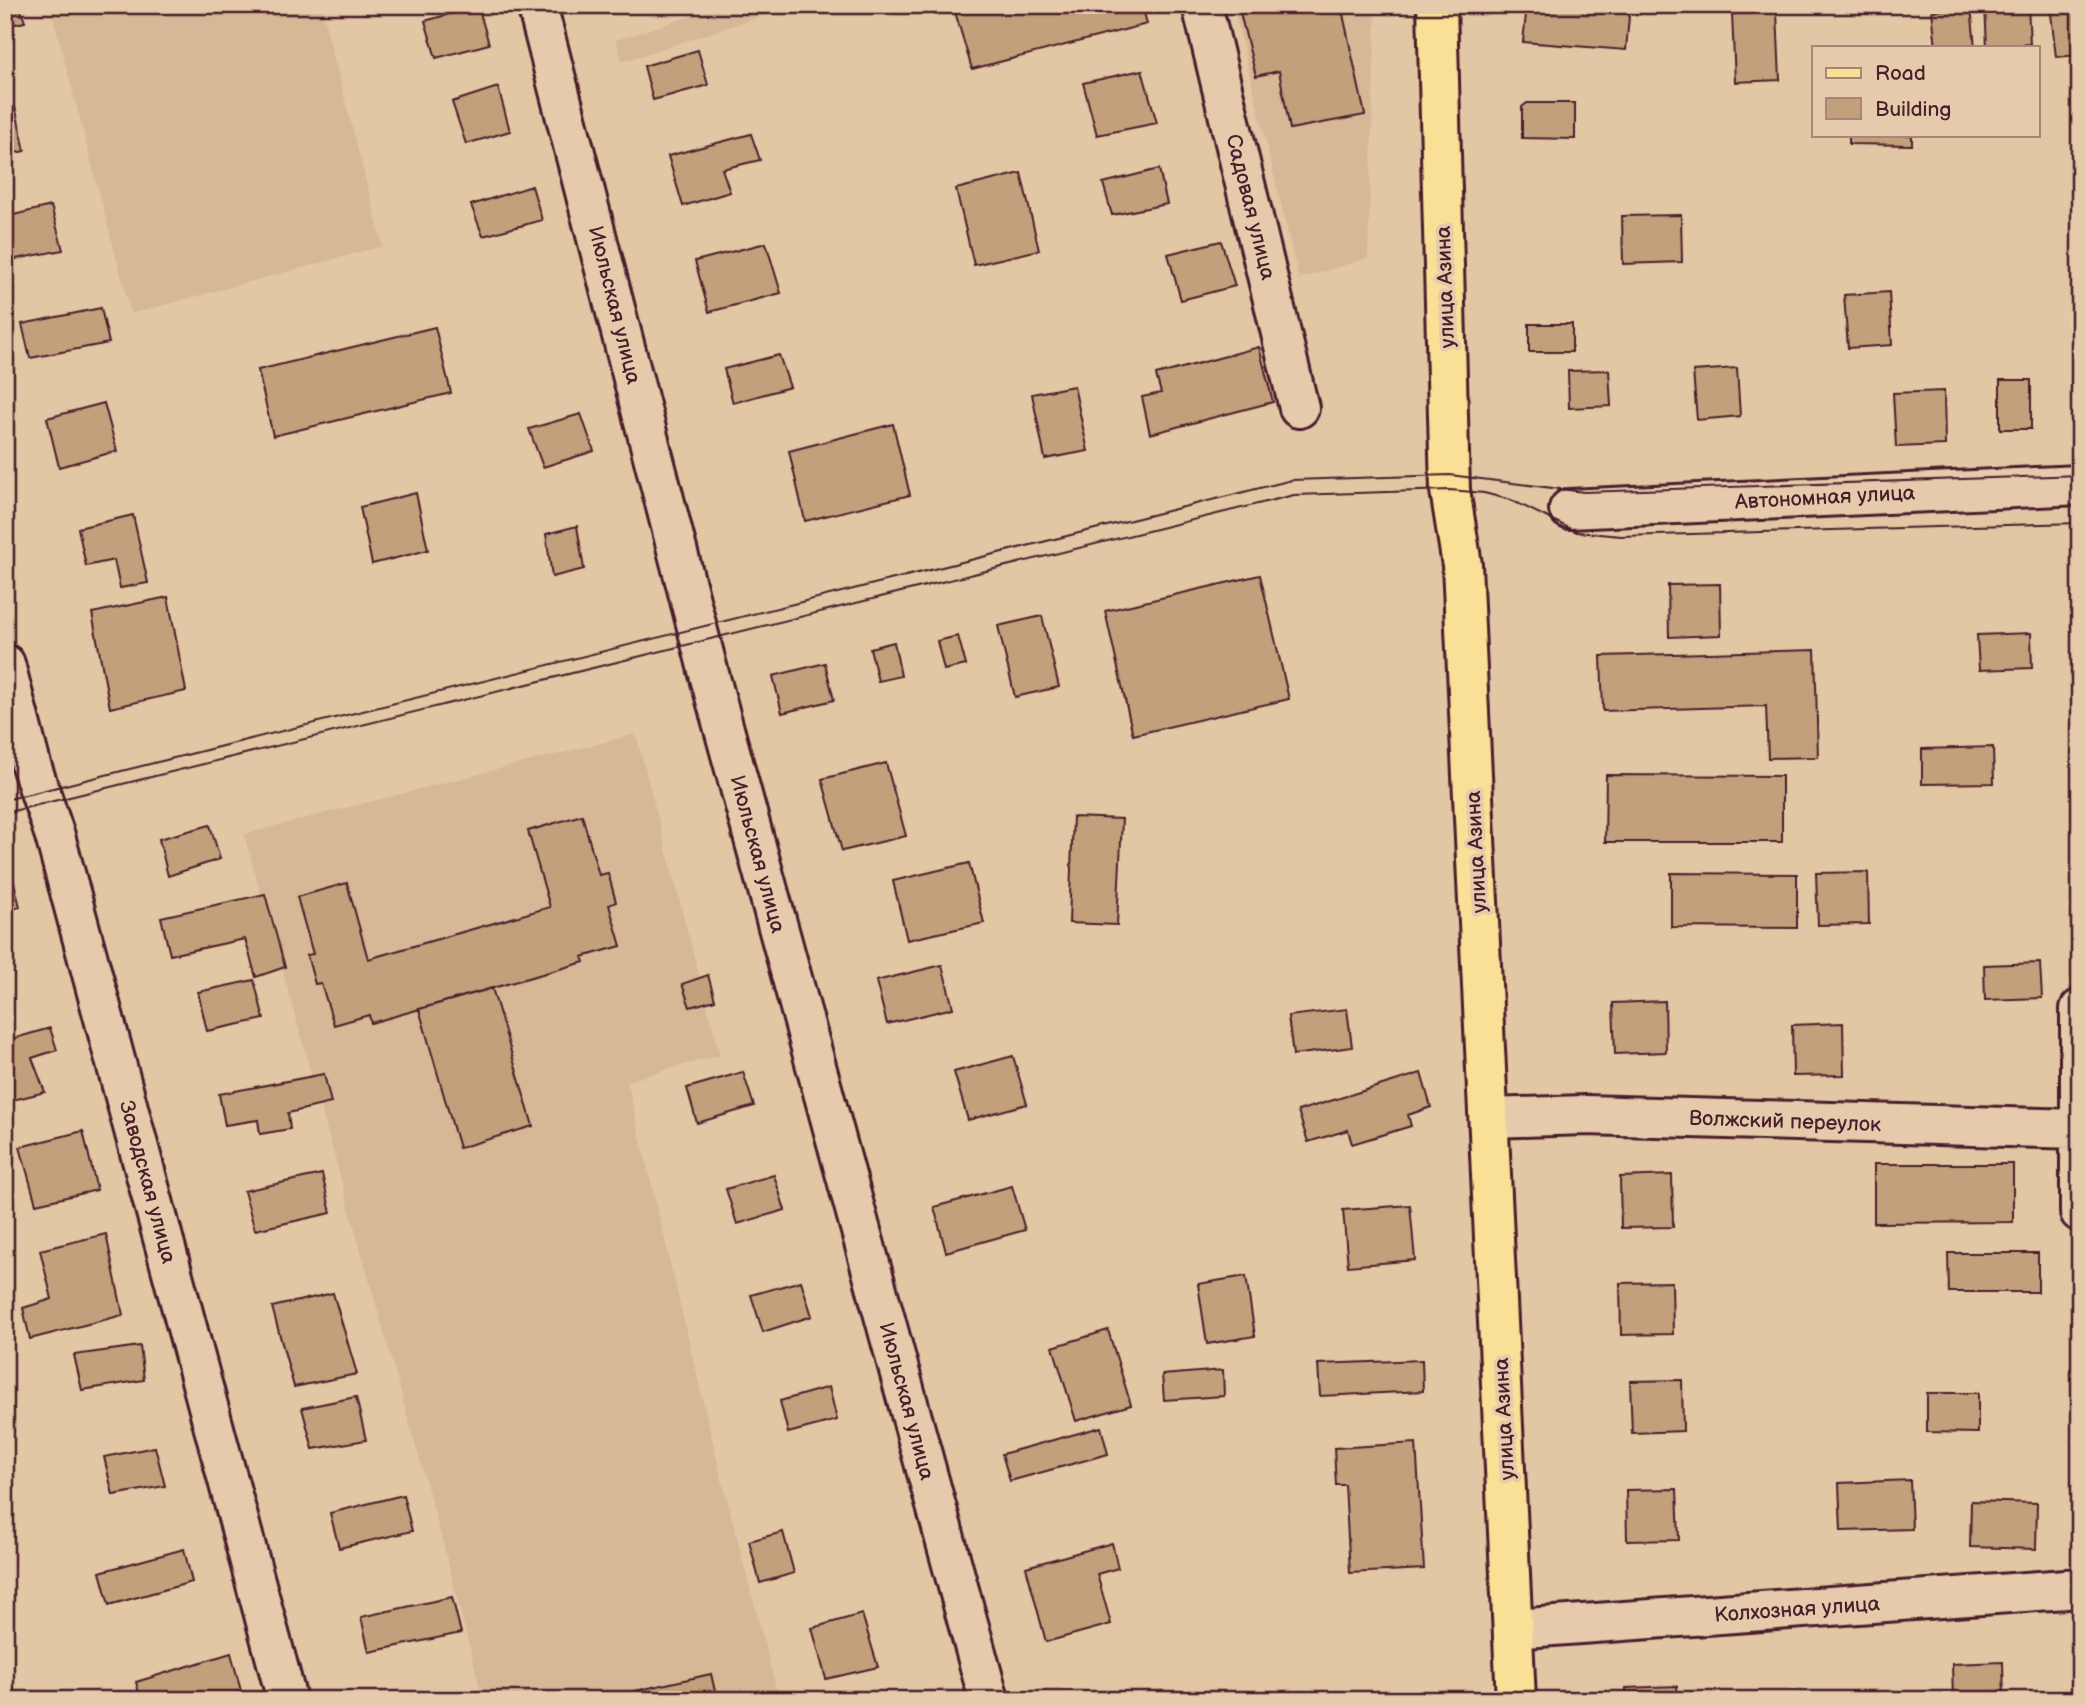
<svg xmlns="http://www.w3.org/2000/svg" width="2085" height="1705" viewBox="0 0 2085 1705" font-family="'Balsamiq Sans',sans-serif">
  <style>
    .built { fill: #d6b897 }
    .building { fill: #c3a07c; stroke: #4a1f2b; stroke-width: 2 }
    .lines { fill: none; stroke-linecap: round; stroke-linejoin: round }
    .minor-casing { stroke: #4a1f2b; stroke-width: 44 }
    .primary-casing { stroke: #4a1f2b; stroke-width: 44 }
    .minor { stroke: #e5cbac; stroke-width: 38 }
    .primary { stroke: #fadf96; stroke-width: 38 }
    .tram { stroke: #4a1f2b; stroke-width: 2 }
    .labels { text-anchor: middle; stroke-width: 7; stroke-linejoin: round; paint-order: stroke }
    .street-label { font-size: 21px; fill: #4a1f2b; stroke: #e5cbac }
  </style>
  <rect width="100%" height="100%" fill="#e2c7a5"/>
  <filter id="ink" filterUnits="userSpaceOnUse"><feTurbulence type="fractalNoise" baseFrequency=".0143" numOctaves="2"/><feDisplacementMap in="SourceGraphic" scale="14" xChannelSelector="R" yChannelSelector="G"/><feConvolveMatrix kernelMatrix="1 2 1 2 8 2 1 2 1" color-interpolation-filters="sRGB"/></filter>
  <g filter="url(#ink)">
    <path class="built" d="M 50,5 L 322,5 L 325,23 L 383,246 L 131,314 Z
      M 725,5 L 796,5 L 622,62 L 616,40 Z
      M 1233,5 L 1376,5 L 1368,258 L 1299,279 Z
      M 636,734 L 720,1055 L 627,1081 L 720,1472 L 779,1700 L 483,1700 L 443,1543 L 244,834 Z"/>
    <path class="building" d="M 5,5 L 19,5 L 25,22 L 5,26 Z
      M 953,5 L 1142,5 L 1147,24 L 972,69 Z
      M 1238,5 L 1341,5 L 1365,115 L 1290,129 L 1279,71 L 1256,76 Z
      M 1527,5 L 1630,5 L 1626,50 L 1523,42 Z
      M 1985,5 L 2028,5 L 2030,44 L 1987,47 Z
      M 2050,5 L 2080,5 L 2080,55 L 2056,57 Z
      M 478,6 L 489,44 L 436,58 L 425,21 Z
      M 1971,7 L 1975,47 L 1936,47 L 1932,11 Z
      M 1777,12 L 1780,80 L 1735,82 L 1732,14 Z
      M 698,50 L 708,85 L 653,100 L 644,66 Z
      M 1142,70 L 1157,123 L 1097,135 L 1083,83 Z
      M 498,87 L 510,131 L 466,144 L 452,102 Z
      M 1527,103 L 1575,103 L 1575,139 L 1522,138 L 1522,107 Z
      M 15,106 L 25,151 L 5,155 L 5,108 Z
      M 751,134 L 760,160 L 722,169 L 730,192 L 683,206 L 668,156 Z
      M 1849,135 L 1912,135 L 1912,145 L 1849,144 Z
      M 1159,169 L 1167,204 L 1112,215 L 1103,183 Z
      M 1021,173 L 1039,250 L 974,265 L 956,189 Z
      M 532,186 L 542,220 L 483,236 L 471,205 Z
      M 51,206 L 63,250 L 5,261 L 5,217 Z
      M 1681,215 L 1682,262 L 1623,264 L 1622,216 Z
      M 1221,241 L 1235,286 L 1181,300 L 1168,254 Z
      M 766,243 L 781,293 L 709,312 L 695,261 Z
      M 1889,292 L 1892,345 L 1848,348 L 1844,295 Z
      M 101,308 L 109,343 L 30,358 L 22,324 Z
      M 1529,324 L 1572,324 L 1572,352 L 1529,352 Z
      M 435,327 L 451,393 L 273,436 L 258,370 Z
      M 1259,347 L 1273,402 L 1150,434 L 1142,397 L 1161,393 L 1156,375 Z
      M 779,355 L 790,387 L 733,403 L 724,369 Z
      M 1737,368 L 1740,416 L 1697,420 L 1693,371 Z
      M 1609,370 L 1611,406 L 1569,408 L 1568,371 Z
      M 2000,380 L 2031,380 L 2031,429 L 2000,429 Z
      M 1074,386 L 1088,451 L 1045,459 L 1032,394 Z
      M 1944,391 L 1945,445 L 1896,447 L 1893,393 Z
      M 104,403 L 117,451 L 59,467 L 47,418 Z
      M 581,414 L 594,451 L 543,467 L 529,429 Z
      M 893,424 L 910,495 L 805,521 L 789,451 Z
      M 416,493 L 428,550 L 372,564 L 360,507 Z
      M 133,515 L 148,583 L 120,588 L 114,560 L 86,566 L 78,528 Z
      M 577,526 L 584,569 L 552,577 L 546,534 Z
      M 1260,575 L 1289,699 L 1133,735 L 1105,611 Z
      M 1720,584 L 1721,635 L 1669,637 L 1668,585 Z
      M 168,597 L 186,691 L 110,708 L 92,613 Z
      M 1042,616 L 1059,687 L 1015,697 L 998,626 Z
      M 2031,633 L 2032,668 L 1979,670 L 1977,635 Z
      M 958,636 L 966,665 L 944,670 L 937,641 Z
      M 894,642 L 901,676 L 878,681 L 870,648 Z
      M 1815,650 L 1818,757 L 1768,758 L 1766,706 L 1603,711 L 1601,656 Z
      M 825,663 L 834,700 L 782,713 L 773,676 Z
      M 1993,747 L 1994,783 L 1922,784 L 1922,749 Z
      M 886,763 L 906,836 L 842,851 L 822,779 Z
      M 1606,775 L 1782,776 L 1782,842 L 1605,842 Z
      M 582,815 L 599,875 L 608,873 L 616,902 L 609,905 L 621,946 L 582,957 L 584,962 L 371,1023 L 369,1015 L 334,1025 L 321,983 L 315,984 L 307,955 L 313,954 L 297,897 L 347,883 L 368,959 L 550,907 L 528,831 Z
      M 1073,817 L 1122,819 L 1117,925 L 1069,923 Z
      M 210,825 L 220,859 L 168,876 L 159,839 Z
      M 969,863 L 984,923 L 907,940 L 893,881 Z
      M 1868,872 L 1869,924 L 1818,925 L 1816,873 Z
      M 1671,873 L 1797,874 L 1797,928 L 1671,927 Z
      M 12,874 L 20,907 L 5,911 L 5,876 Z
      M 265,894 L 285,967 L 256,977 L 245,939 L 170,955 L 161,917 Z
      M 2040,963 L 2042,998 L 1985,1000 L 1984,965 Z
      M 942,965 L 953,1008 L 887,1024 L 876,981 Z
      M 708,975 L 715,1000 L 690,1007 L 682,984 Z
      M 254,980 L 264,1019 L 207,1031 L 198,992 Z
      M 492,988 L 533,1126 L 459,1148 L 419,1009 Z
      M 1665,1001 L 1666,1052 L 1615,1054 L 1613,1003 Z
      M 1347,1009 L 1352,1047 L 1293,1055 L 1288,1016 Z
      M 1843,1023 L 1844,1075 L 1793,1076 L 1792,1025 Z
      M 50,1028 L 57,1050 L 32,1058 L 45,1092 L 5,1102 L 5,1041 Z
      M 1013,1056 L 1027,1104 L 968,1120 L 954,1072 Z
      M 743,1072 L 754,1106 L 697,1123 L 687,1088 Z
      M 1421,1073 L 1431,1107 L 1408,1115 L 1411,1126 L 1352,1144 L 1348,1130 L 1308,1142 L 1298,1111 Z
      M 324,1074 L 331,1103 L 288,1113 L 290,1129 L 260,1134 L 258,1120 L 225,1125 L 219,1094 Z
      M 83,1131 L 97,1190 L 36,1204 L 20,1147 Z
      M 1874,1164 L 2013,1164 L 2013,1222 L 1874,1223 Z
      M 322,1174 L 331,1213 L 255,1230 L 244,1191 Z
      M 774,1175 L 785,1210 L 737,1224 L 726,1189 Z
      M 1672,1175 L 1673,1227 L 1621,1228 L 1620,1177 Z
      M 1012,1186 L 1025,1230 L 946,1252 L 934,1207 Z
      M 1410,1205 L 1415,1260 L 1348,1266 L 1343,1210 Z
      M 106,1234 L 123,1315 L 30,1339 L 23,1308 L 52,1299 L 40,1250 Z
      M 1948,1253 L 2038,1253 L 2038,1292 L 1949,1292 Z
      M 1246,1276 L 1255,1336 L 1207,1344 L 1198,1284 Z
      M 801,1281 L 812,1316 L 763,1332 L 751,1295 Z
      M 1672,1282 L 1673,1334 L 1621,1335 L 1620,1283 Z
      M 333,1293 L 357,1374 L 294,1387 L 272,1307 Z
      M 1108,1330 L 1131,1405 L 1076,1421 L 1053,1347 Z
      M 140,1346 L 144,1380 L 82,1390 L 74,1355 Z
      M 1422,1360 L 1423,1391 L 1320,1396 L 1318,1364 Z
      M 1223,1370 L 1224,1396 L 1164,1400 L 1162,1375 Z
      M 1682,1380 L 1683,1431 L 1632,1433 L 1630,1381 Z
      M 829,1387 L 837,1420 L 788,1433 L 780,1401 Z
      M 1927,1393 L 1978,1393 L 1978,1433 L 1927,1432 Z
      M 356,1397 L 366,1440 L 313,1449 L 302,1408 Z
      M 1101,1427 L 1108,1454 L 1010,1481 L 1002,1454 Z
      M 1416,1443 L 1424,1569 L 1350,1573 L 1345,1485 L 1336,1485 L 1334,1448 Z
      M 155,1447 L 165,1486 L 113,1495 L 104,1457 Z
      M 1910,1480 L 1912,1529 L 1841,1531 L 1839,1483 Z
      M 1677,1489 L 1679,1540 L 1627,1541 L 1626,1490 Z
      M 403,1495 L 412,1531 L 339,1548 L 330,1513 Z
      M 1971,1501 L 2037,1503 L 2036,1549 L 1970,1547 Z
      M 783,1532 L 794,1573 L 760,1583 L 749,1541 Z
      M 1112,1543 L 1118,1568 L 1097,1574 L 1111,1624 L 1046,1642 L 1026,1567 Z
      M 184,1549 L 192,1582 L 109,1605 L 100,1572 Z
      M 452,1597 L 461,1633 L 369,1652 L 361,1617 Z
      M 862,1614 L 878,1667 L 826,1679 L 812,1628 Z
      M 231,1653 L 241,1691 L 214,1700 L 141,1700 L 136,1682 Z
      M 2003,1662 L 2004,1700 L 1953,1700 L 1952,1664 Z
      M 711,1674 L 717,1700 L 595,1700 Z
      M 1677,1686 L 1678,1700 L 1626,1700 L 1626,1688 Z
      M 1830,1694 L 1830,1700 L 1778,1700 L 1778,1695 Z"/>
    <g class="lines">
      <defs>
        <path id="minor" d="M 537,5 L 709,674 L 989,1700
          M 1202,5 L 1299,408
          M 1569,509 L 2080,485
          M 5,664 L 31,765 L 55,836 L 287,1700
          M 2080,1009 L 2080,1212
          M 1490,1118 L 1585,1115 L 2080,1129
          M 1513,1629 L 2080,1588"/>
        <path id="primary" d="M 1437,5 L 1450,490 L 1462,565 L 1516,1700"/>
      </defs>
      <use href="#minor" class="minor-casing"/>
      <use href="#primary" class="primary-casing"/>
      <use href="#minor" class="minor"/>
      <use href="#primary" class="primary"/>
      <path class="tram" d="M 5,800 L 1292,480 L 1450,475 L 1584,492 L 2080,475
        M 5,813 L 1294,495 L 1450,490 L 1484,493 L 1511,500 L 1577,532 L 1621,536 L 2080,523"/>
    </g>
  </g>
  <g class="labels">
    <g class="street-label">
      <text transform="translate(1251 207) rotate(76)" y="7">Садовая улица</text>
      <text transform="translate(1445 287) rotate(-92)" y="7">улица Азина</text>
      <text transform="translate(615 305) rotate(76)" y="7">Июльская улица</text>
      <text transform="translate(1825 497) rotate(-3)" y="7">Автономная улица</text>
      <text transform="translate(1476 852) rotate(-93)" y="7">улица Азина</text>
      <text transform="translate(758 854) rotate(75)" y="7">Июльская улица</text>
      <text transform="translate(1785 1121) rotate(2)" y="7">Волжский переулок</text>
      <text transform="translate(148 1182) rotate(75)" y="7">Заводская улица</text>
      <text transform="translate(907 1401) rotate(75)" y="7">Июльская улица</text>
      <text transform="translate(1504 1419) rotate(-93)" y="7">улица Азина</text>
      <text transform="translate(1797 1609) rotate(-4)" y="7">Колхозная улица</text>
    </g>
  </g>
  <rect width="2085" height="1705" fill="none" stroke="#e5cbac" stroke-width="28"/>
  <rect x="14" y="14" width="2057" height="1677" fill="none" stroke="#4a1f2b" stroke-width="2.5" filter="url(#ink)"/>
  <rect x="1812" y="46" width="228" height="91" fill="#e5cbac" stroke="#a78678" stroke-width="2"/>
  <rect x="1826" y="68" width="35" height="10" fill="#fadf96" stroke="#a78678" stroke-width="2"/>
  <text x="1875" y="80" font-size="21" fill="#4a1f2b">Road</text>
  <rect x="1826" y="98" width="35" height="21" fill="#c3a07c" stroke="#a78678" stroke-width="2"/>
  <text x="1875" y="116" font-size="21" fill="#4a1f2b">Building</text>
</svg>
